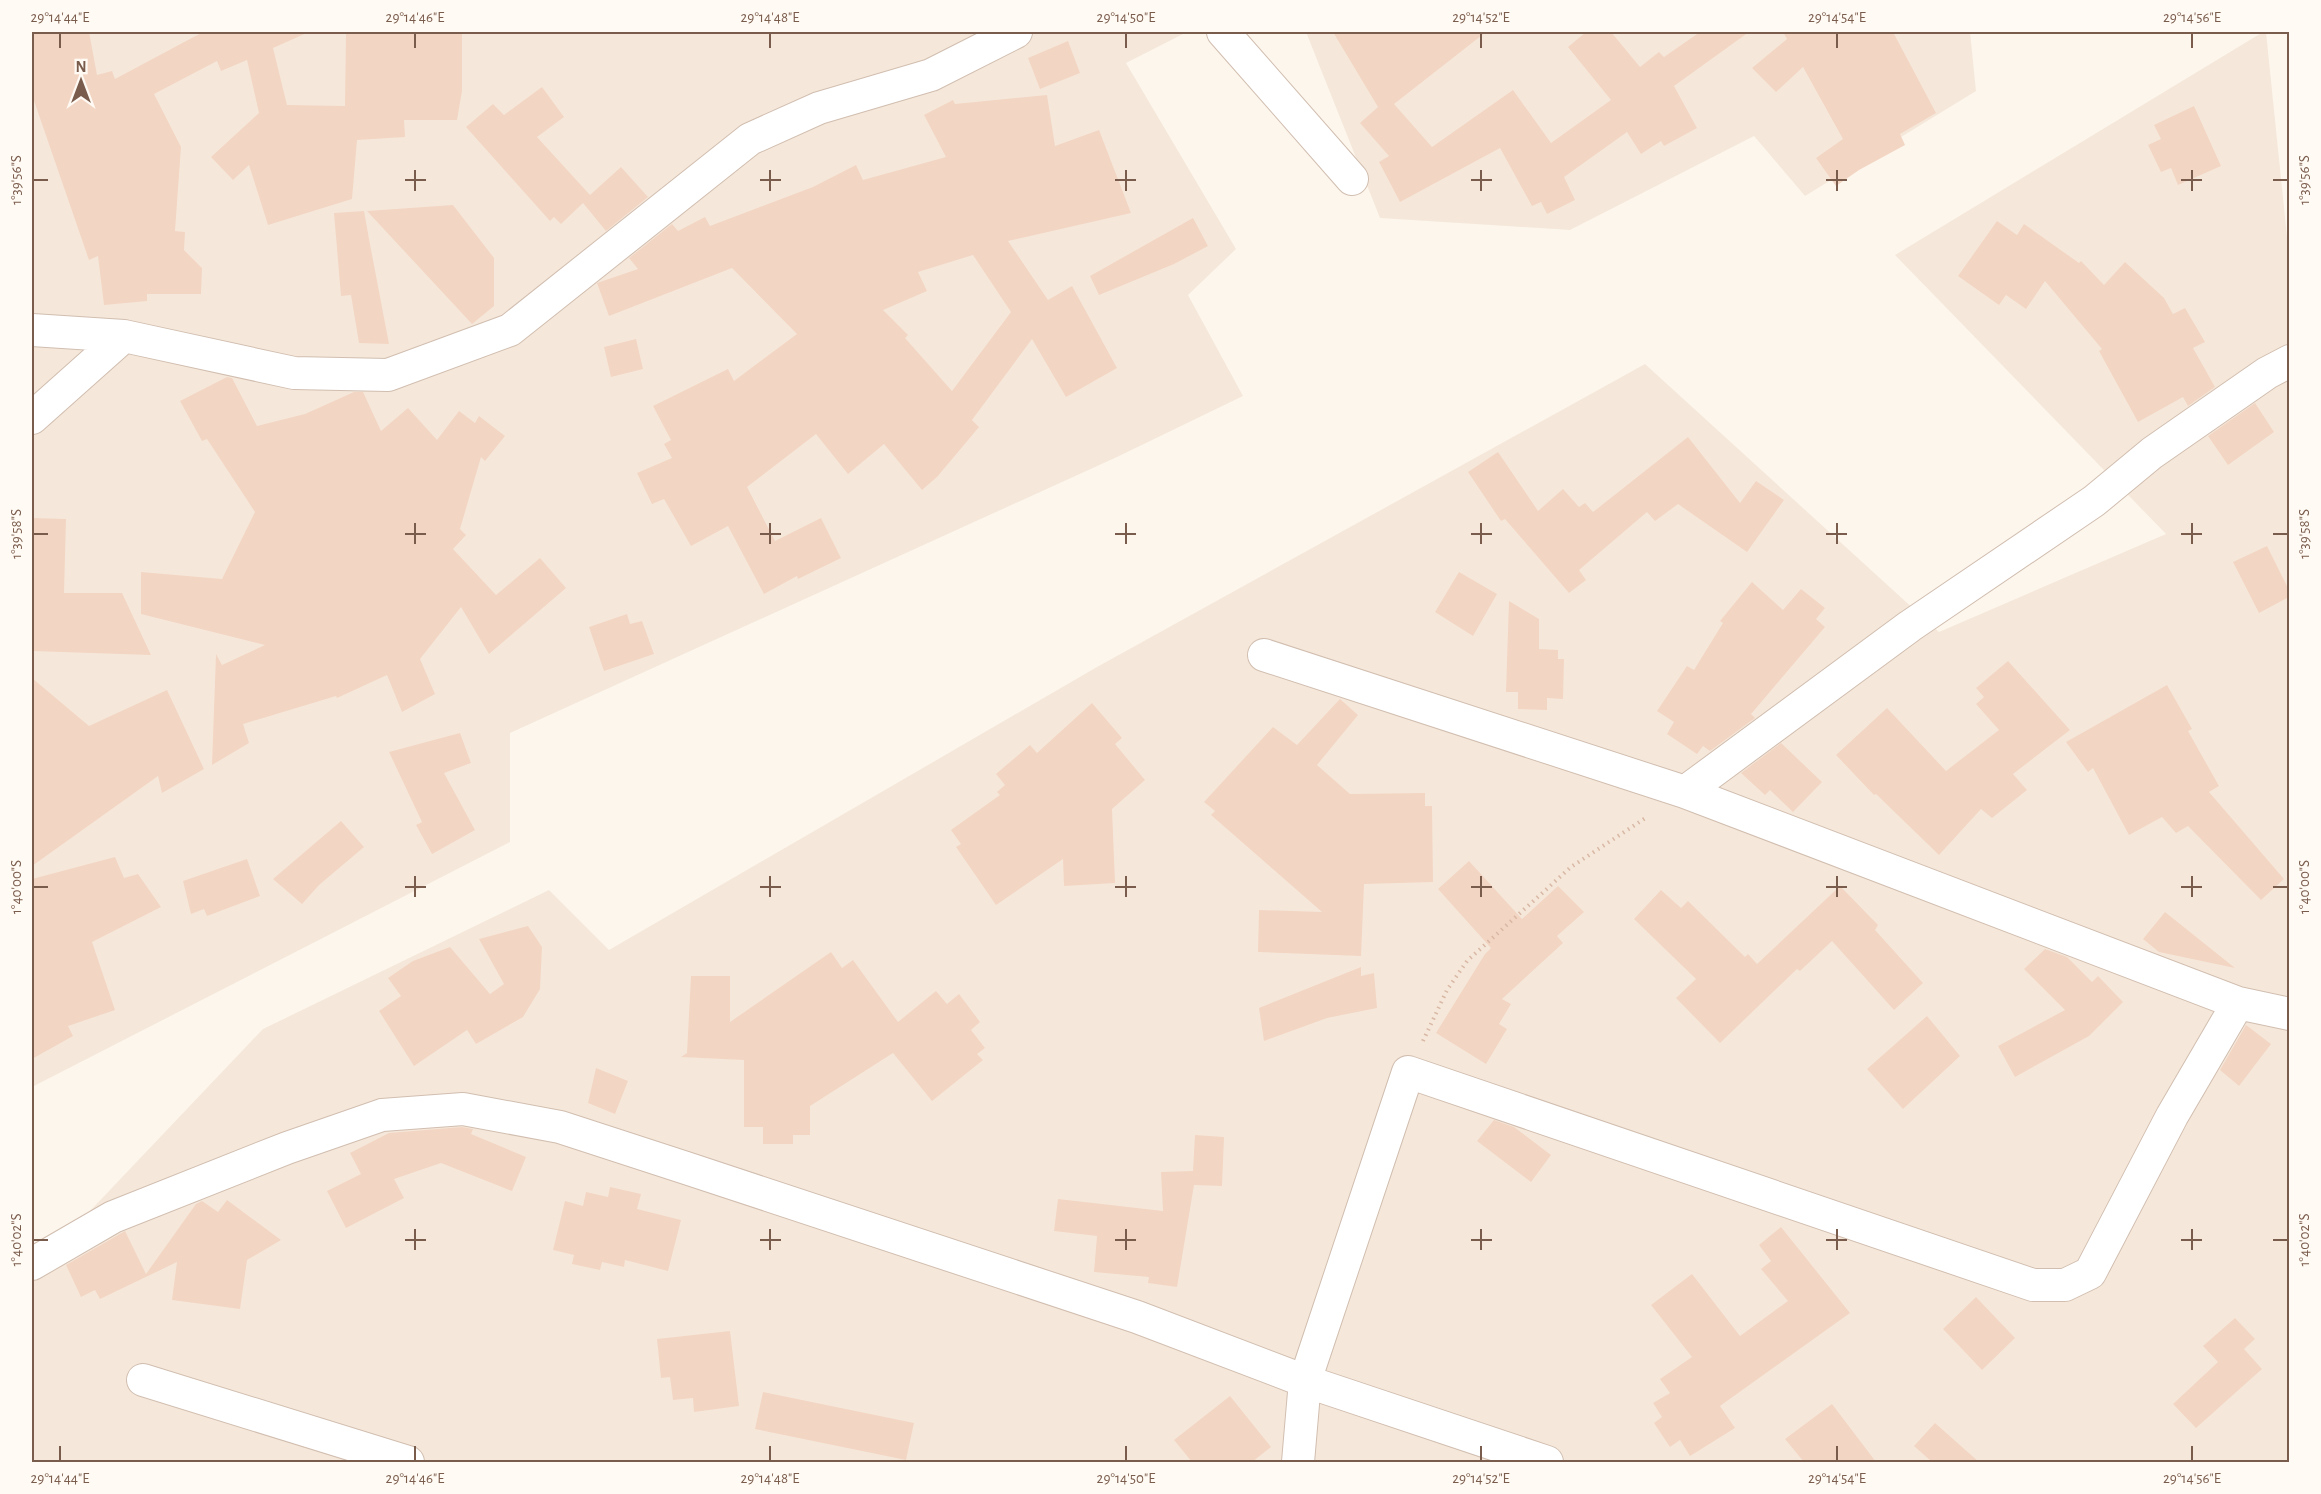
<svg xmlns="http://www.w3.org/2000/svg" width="2321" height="1494" viewBox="0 0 2321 1494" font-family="'Alegreya Sans',sans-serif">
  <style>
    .residential { fill: #f5e8da }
    .building { fill: #f3d5c3; fill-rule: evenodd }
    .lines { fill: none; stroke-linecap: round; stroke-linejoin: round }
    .street-casing { stroke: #d1beb0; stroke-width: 34 }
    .path { stroke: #d9b8a5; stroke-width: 4; stroke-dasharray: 1.5 4.5; stroke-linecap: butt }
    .street { stroke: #fff; stroke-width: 32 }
    .ticks { fill: none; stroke: #7a5c4d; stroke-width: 2 }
    .neatline { fill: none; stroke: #7a5c4d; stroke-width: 2 }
    .ticks-label { font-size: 15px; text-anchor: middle; fill: #7a5c4d }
  </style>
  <rect width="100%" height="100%" fill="#fdf6ec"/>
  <path class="residential" d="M 32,32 L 1187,32 L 1126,63 L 1236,249 L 1188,295 L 1243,396 L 1117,457 L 510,733 L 510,842 L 32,1087 Z
    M 1306,32 L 1970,32 L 1976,91 L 1805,196 L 1754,136 L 1570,230 L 1380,218 Z
    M 2263,32 L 2266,32 L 2290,266 L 2289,1462 L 32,1462 L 32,1272 L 263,1029 L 549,890 L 609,950 L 1097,667 L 1645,364 L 1939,632 L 2166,534 L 1895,255 Z"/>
  <path class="building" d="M 32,32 L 89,32 L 97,75 L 112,71 L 115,79 L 203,32 L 309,32 L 273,48 L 287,105 L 345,106 L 346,32 L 462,32 L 462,91 L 457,120 L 404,120 L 405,137 L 357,140 L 352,199 L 268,225 L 249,165 L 233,180 L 211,157 L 259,113 L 247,60 L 221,71 L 217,61 L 154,94 L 181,147 L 175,231 L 185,232 L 184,250 L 202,268 L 201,294 L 147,294 L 147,301 L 104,305 L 98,256 L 89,260 L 32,95 Z
    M 1333,32 L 1486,32 L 1394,104 L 1432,147 L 1513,90 L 1551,143 L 1611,100 L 1568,47 L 1586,32 L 1611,32 L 1640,67 L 1659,52 L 1664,57 L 1700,32 L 1749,32 L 1674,86 L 1697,128 L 1664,146 L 1661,141 L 1641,154 L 1627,132 L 1564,177 L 1575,200 L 1547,214 L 1541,202 L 1532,206 L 1500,148 L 1400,202 L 1379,162 L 1389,156 L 1360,123 L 1378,107 Z
    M 1783,32 L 1893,32 L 1936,113 L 1900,134 L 1905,145 L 1859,170 L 1836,186 L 1816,158 L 1843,139 L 1803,67 L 1776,92 L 1752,68 L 1787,39 Z
    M 1068,41 L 1080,73 L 1040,89 L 1028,58 Z
    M 542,87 L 564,117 L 537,137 L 590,195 L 621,167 L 648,197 L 606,231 L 583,203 L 561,224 L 554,217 L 550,221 L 466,127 L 493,104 L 504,115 Z
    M 1047,95 L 1055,146 L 1099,130 L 1131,213 L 1008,241 L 1048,300 L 1072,286 L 1117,368 L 1066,397 L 1032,339 L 972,420 L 979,427 L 937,477 L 922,490 L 884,444 L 848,474 L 816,434 L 747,487 L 775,541 L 821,518 L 841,558 L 798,579 L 797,576 L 764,594 L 728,526 L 691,546 L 664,499 L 652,504 L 637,473 L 672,458 L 664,444 L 671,440 L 653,406 L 728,369 L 734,381 L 797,334 L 732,268 L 609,316 L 597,283 L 638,269 L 629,258 L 672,224 L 678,231 L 705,217 L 710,226 L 813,187 L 856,165 L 863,180 L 946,157 L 924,115 L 953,100 L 955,104 ZM 973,255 L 1011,312 L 952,391 L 905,338 L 908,335 L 883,310 L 927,291 L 918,272 Z
    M 2194,106 L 2221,166 L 2178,185 L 2171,168 L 2161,172 L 2148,145 L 2161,139 L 2154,125 Z
    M 453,205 L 494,258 L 494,306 L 472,324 L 367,211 Z
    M 364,211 L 369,239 L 389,344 L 359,343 L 351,295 L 341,296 L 334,213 Z
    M 1193,218 L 1208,246 L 1174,264 L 1099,295 L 1090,276 Z
    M 1997,221 L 2017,235 L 2024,224 L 2079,263 L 2081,261 L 2104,285 L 2125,262 L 2164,298 L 2173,314 L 2185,308 L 2205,342 L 2193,348 L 2215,387 L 2188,406 L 2183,397 L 2138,422 L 2099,351 L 2102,349 L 2045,281 L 2026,309 L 2006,295 L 1999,305 L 1958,276 Z
    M 636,339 L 643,369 L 611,377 L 604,347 Z
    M 227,377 L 232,378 L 257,426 L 305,414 L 354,392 L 363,392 L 381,431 L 408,408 L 437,440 L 459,411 L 475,423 L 479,416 L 505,436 L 485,461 L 481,457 L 460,529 L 466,535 L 453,549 L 496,595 L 540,558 L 566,588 L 489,654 L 461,607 L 420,659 L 435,694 L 402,712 L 387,675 L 337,698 L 336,696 L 243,724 L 249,743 L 212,765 L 216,654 L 222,665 L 265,645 L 141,614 L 141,572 L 222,579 L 255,512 L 207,439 L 202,441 L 180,401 Z
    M 2255,403 L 2274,432 L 2228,465 L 2208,436 Z
    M 1688,437 L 1740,503 L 1756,481 L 1784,500 L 1747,552 L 1678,504 L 1655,521 L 1647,512 L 1579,570 L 1586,580 L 1569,593 L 1505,519 L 1501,521 L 1468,472 L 1498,452 L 1538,511 L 1563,489 L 1579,507 L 1585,503 L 1593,512 Z
    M 32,518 L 66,519 L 64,593 L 122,593 L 151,655 L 32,651 Z
    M 2267,546 L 2289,590 L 2289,597 L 2259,613 L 2233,562 Z
    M 1459,572 L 1497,594 L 1473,636 L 1435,612 Z
    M 1752,582 L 1783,610 L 1801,589 L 1825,608 L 1816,619 L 1825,627 L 1751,714 L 1755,718 L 1710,751 L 1703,746 L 1697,754 L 1667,734 L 1674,722 L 1657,711 L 1687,666 L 1694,670 L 1723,623 L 1720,621 Z
    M 1509,601 L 1539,619 L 1539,649 L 1558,650 L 1558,659 L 1564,659 L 1563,699 L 1547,698 L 1547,710 L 1518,709 L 1518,692 L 1506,692 Z
    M 627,614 L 630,624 L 642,621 L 654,654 L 604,671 L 589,627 Z
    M 2008,661 L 2070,730 L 2013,774 L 2027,790 L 1992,818 L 1981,809 L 1939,855 L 1876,794 L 1874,795 L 1836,755 L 1887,708 L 1946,771 L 1999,730 L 1976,704 L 1984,697 L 1976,688 Z
    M 32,678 L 89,726 L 167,690 L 204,769 L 162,793 L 158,776 L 32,866 Z
    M 2167,685 L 2192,729 L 2188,731 L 2219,786 L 2209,792 L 2284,879 L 2261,900 L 2188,826 L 2176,833 L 2162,817 L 2129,835 L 2093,768 L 2088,772 L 2066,742 Z
    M 1340,699 L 1358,715 L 1317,765 L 1350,794 L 1425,793 L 1425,806 L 1432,806 L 1433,882 L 1364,884 L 1361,956 L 1258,952 L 1259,910 L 1322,912 L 1211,815 L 1215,811 L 1204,802 L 1273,727 L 1297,745 Z
    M 1092,703 L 1122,738 L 1115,744 L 1145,780 L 1112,809 L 1115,883 L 1064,886 L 1063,859 L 996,905 L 956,847 L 961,844 L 951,830 L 1000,795 L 997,792 L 1005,785 L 996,774 L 1030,745 L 1037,753 Z
    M 460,733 L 471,763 L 444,773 L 475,830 L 432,854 L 416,825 L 422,822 L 389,752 Z
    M 1781,743 L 1822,782 L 1793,812 L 1770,790 L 1765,795 L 1741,773 Z
    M 341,821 L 364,847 L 319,885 L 302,904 L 273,879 Z
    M 115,857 L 124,878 L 138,874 L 161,907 L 92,942 L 115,1010 L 68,1026 L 73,1036 L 32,1059 L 32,879 Z
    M 247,859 L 260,896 L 207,916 L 204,909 L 191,914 L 183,881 Z
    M 1469,861 L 1522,919 L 1558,886 L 1584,912 L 1557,936 L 1563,943 L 1502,999 L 1511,1004 L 1499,1024 L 1507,1029 L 1486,1064 L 1436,1033 L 1485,954 L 1491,948 L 1438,889 Z
    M 1840,886 L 1878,925 L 1875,930 L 1923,983 L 1894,1010 L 1832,941 L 1800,971 L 1797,969 L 1720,1043 L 1676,998 L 1696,979 L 1634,919 L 1661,890 L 1681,908 L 1688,901 L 1745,957 L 1748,954 L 1757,964 Z
    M 2165,912 L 2235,968 L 2159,952 L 2143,939 Z
    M 528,926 L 542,947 L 540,989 L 523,1017 L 476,1044 L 467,1030 L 414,1066 L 379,1011 L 401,996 L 388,978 L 413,961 L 450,947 L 490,994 L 504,984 L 479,939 Z
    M 2045,949 L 2067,957 L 2092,982 L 2098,976 L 2123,1002 L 2089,1036 L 2015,1077 L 1998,1046 L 2065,1010 L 2024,969 Z
    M 831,952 L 842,968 L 853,960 L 898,1022 L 936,991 L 947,1004 L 959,994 L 980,1022 L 971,1030 L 985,1048 L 977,1054 L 983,1060 L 932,1101 L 893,1053 L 810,1106 L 810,1135 L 793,1135 L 793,1144 L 763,1144 L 763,1127 L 744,1127 L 744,1060 L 681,1057 L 687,1053 L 691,976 L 730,976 L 730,1022 Z
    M 1361,967 L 1361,976 L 1374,973 L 1377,1008 L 1327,1018 L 1264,1041 L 1259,1008 Z
    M 1927,1016 L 1960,1056 L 1903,1109 L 1867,1069 Z
    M 2246,1025 L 2271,1044 L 2239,1086 L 2220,1070 Z
    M 596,1068 L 628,1081 L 615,1114 L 588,1103 Z
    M 1494,1120 L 1514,1127 L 1551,1155 L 1531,1182 L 1477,1141 Z
    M 462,1127 L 473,1129 L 471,1134 L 526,1157 L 512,1191 L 441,1163 L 394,1179 L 404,1198 L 346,1228 L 327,1191 L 361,1174 L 350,1153 L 389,1133 Z
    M 1195,1135 L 1224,1137 L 1222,1186 L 1194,1185 L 1177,1287 L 1148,1283 L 1149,1277 L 1094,1272 L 1097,1236 L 1054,1231 L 1058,1199 L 1163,1211 L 1161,1172 L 1193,1171 Z
    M 610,1187 L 641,1194 L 637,1209 L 681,1220 L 668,1271 L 625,1260 L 624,1267 L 602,1262 L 600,1270 L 572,1264 L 574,1255 L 553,1250 L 565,1201 L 583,1206 L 586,1192 L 608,1197 Z
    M 227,1200 L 281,1240 L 247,1260 L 240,1309 L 172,1300 L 177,1262 L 100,1299 L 95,1290 L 81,1297 L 66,1265 L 125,1231 L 146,1274 L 196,1204 L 202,1201 L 218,1212 Z
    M 1781,1227 L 1850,1313 L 1720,1406 L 1735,1428 L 1690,1456 L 1680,1440 L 1670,1447 L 1654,1423 L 1662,1417 L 1653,1403 L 1670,1393 L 1660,1379 L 1692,1357 L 1651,1305 L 1692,1274 L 1740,1336 L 1788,1301 L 1761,1269 L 1771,1261 L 1759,1245 Z
    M 1976,1297 L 2015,1338 L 1982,1370 L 1943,1329 Z
    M 2235,1318 L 2255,1339 L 2244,1349 L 2262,1369 L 2196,1428 L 2173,1404 L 2218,1362 L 2203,1346 Z
    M 730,1331 L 739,1406 L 694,1412 L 693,1398 L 673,1400 L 670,1377 L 661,1378 L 657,1339 Z
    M 763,1392 L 914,1423 L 906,1460 L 755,1429 Z
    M 1230,1396 L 1271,1447 L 1252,1462 L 1192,1462 L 1174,1440 Z
    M 1832,1404 L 1876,1462 L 1804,1462 L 1785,1439 Z
    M 1935,1423 L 1979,1462 L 1932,1462 L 1914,1446 Z"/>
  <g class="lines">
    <defs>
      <path id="street" d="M 1223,32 L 1352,179
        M 32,330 L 124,336 L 294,373 L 388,375 L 510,330 L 750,139 L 819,108 L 931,75 L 1016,32
        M 32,418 L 124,336
        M 1264,655 L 1685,792 L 2238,1003 L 2290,1014
        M 1685,792 L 1910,626 L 2094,501 L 2152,453 L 2267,373 L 2290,361
        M 32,1264 L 113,1217 L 287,1148 L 382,1115 L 463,1109 L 560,1127 L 686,1168 L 1137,1317 L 1305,1381 L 1547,1462
        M 143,1380 L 408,1462
        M 1298,1462 L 1305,1381 L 1408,1072 L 2033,1285 L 2065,1285 L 2090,1273 L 2172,1116 L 2238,1003"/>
    </defs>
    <use href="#street" class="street-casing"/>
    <path class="path" d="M 1423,1041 L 1447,990 L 1467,961 L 1571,867 L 1647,817"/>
    <use href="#street" class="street"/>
  </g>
  <path class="ticks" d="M 60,33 L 60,48M 415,33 L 415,48M 770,33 L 770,48M 1126,33 L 1126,48M 1481,33 L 1481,48M 1837,33 L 1837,48M 2192,33 L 2192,48M 415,170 L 415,191M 770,170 L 770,191M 1126,170 L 1126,191M 1481,170 L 1481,191M 1837,170 L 1837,191M 2192,170 L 2192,191M 33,180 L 48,180M 405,180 L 426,180M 760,180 L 781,180M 1115,180 L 1136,180M 1471,180 L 1492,180M 1826,180 L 1847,180M 2181,180 L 2202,180M 2273,180 L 2288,180M 415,523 L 415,544M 770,523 L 770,544M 1126,523 L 1126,544M 1481,523 L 1481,544M 1837,523 L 1837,544M 2192,523 L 2192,544M 33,534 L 48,534M 405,534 L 426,534M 760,534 L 781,534M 1115,534 L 1136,534M 1471,534 L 1492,534M 1826,534 L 1847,534M 2181,534 L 2202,534M 2273,534 L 2288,534M 415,876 L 415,897M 770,876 L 770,897M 1126,876 L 1126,897M 1481,876 L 1481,897M 1837,876 L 1837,897M 2192,876 L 2192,897M 33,887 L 48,887M 405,887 L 426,887M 760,887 L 781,887M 1115,887 L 1136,887M 1471,887 L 1492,887M 1826,887 L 1847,887M 2181,887 L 2202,887M 2273,887 L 2288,887M 415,1229 L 415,1250M 770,1229 L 770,1250M 1126,1229 L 1126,1250M 1481,1229 L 1481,1250M 1837,1229 L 1837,1250M 2192,1229 L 2192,1250M 33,1240 L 48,1240M 405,1240 L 426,1240M 760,1240 L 781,1240M 1115,1240 L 1136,1240M 1471,1240 L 1492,1240M 1826,1240 L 1847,1240M 2181,1240 L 2202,1240M 2273,1240 L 2288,1240M 60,1446 L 60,1461M 415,1446 L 415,1461M 770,1446 L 770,1461M 1126,1446 L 1126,1461M 1481,1446 L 1481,1461M 1837,1446 L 1837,1461M 2192,1446 L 2192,1461"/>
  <rect width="2321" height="1494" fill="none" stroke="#fffaf3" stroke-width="66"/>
  <g transform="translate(81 81)" stroke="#fffaf3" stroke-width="4.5" paint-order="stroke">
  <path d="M0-4.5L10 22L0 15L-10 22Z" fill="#7a5c4d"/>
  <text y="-9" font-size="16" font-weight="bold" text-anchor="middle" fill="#7a5c4d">N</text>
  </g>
  <rect x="33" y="33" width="2255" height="1428" class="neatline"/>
  <g class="ticks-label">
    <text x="60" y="22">29°14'44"E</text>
    <text x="415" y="22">29°14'46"E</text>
    <text x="770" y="22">29°14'48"E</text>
    <text x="1126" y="22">29°14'50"E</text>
    <text x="1481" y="22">29°14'52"E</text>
    <text x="1837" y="22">29°14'54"E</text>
    <text x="2192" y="22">29°14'56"E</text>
    <text transform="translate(16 180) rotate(-90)" y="5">1°39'56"S</text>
    <text transform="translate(2304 180) rotate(-90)" y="5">1°39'56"S</text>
    <text transform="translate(16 534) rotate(-90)" y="5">1°39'58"S</text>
    <text transform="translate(2304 534) rotate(-90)" y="5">1°39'58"S</text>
    <text transform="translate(16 887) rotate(-90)" y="5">1°40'00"S</text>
    <text transform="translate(2304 887) rotate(-90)" y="5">1°40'00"S</text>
    <text transform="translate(16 1240) rotate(-90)" y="5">1°40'02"S</text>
    <text transform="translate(2304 1240) rotate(-90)" y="5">1°40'02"S</text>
    <text x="60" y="1483">29°14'44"E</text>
    <text x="415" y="1483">29°14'46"E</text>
    <text x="770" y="1483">29°14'48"E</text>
    <text x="1126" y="1483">29°14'50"E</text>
    <text x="1481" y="1483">29°14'52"E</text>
    <text x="1837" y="1483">29°14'54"E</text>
    <text x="2192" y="1483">29°14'56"E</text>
  </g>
</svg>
